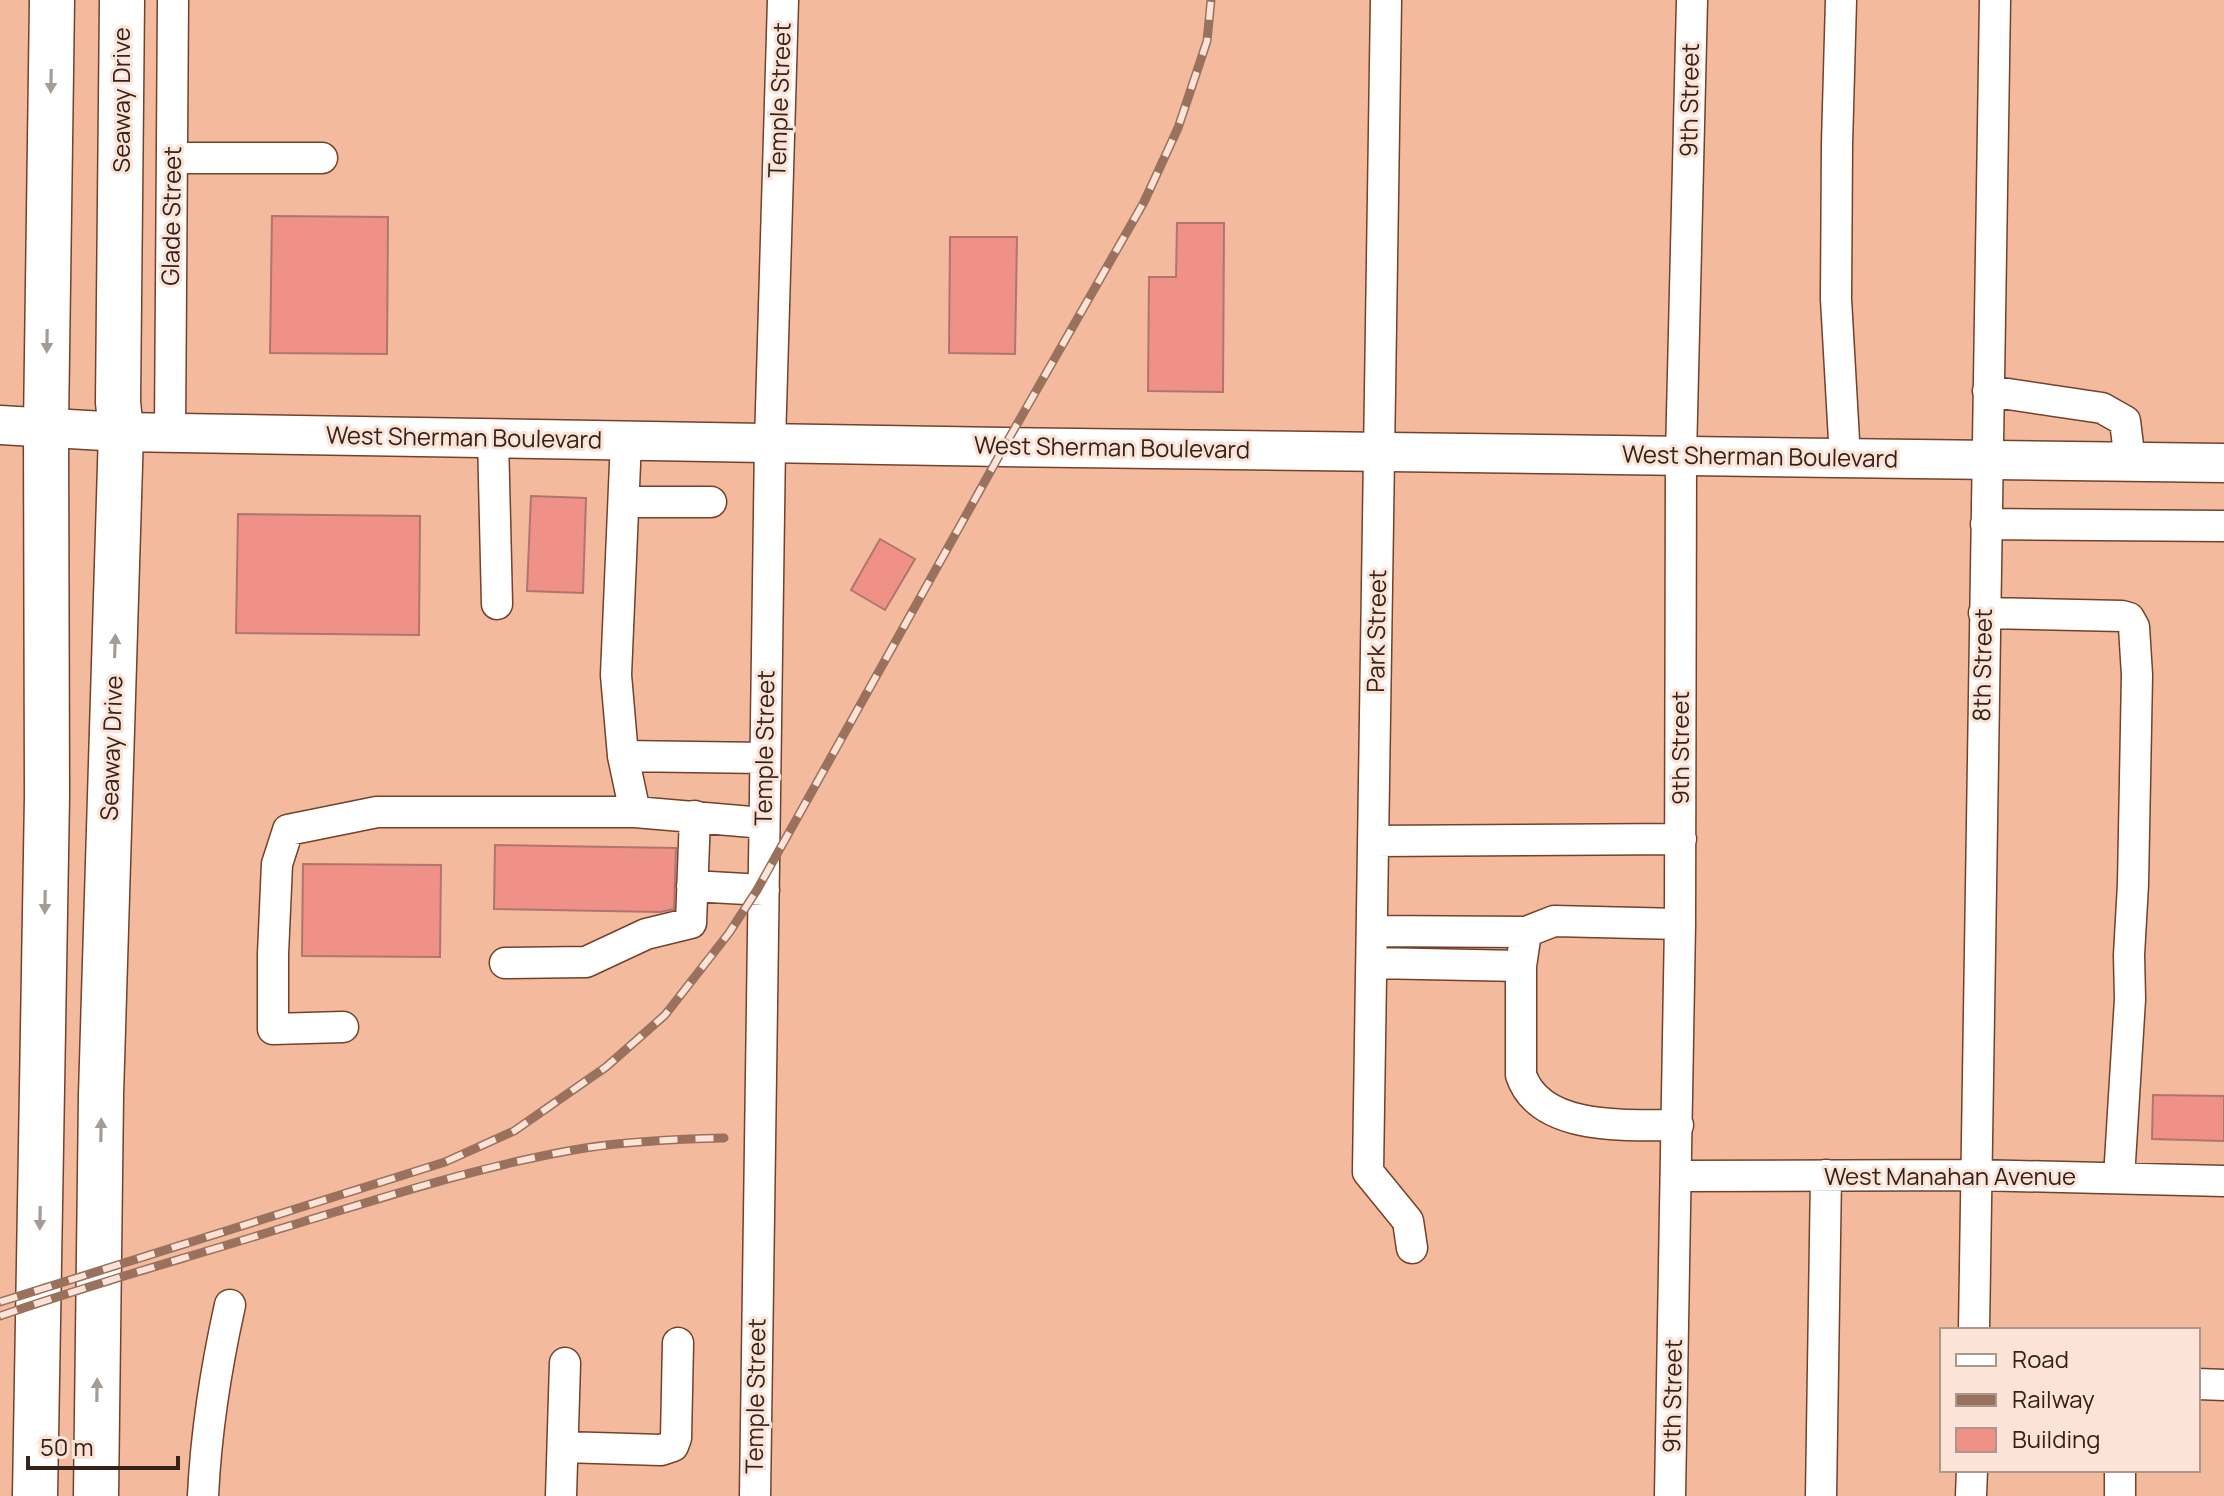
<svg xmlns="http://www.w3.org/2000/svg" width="2224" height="1496" viewBox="0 0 2224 1496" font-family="Manrope,sans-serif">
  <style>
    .building { fill: #f09187; stroke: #b0756e; stroke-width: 2 }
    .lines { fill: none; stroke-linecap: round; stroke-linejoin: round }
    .minor-casing { stroke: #72422a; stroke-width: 33 }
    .major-casing { stroke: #72422a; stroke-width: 41 }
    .highway-casing { stroke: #72422a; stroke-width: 47 }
    .minor { stroke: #fff; stroke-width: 30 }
    .major { stroke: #fff; stroke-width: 38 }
    .highway { stroke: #fff; stroke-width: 44 }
    .rail-casing { stroke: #99715d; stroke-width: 9 }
    .rail { stroke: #fbe3d8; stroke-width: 6; stroke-dasharray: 18; stroke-linecap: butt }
    .oneway { fill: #a59c97 }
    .labels { text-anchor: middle; stroke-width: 6; stroke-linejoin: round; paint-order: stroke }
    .street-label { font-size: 24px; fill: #372217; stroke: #fbe3d8 }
  </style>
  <rect width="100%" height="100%" fill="#f3ba9e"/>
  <path class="building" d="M 272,216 L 388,217 L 387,354 L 270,353 Z
    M 1177,223 L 1224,223 L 1223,392 L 1148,391 L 1149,277 L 1176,277 Z
    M 950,237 L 1017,237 L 1015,354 L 949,353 Z
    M 531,496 L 586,498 L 583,593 L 527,591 Z
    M 238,514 L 420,516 L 419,635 L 236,633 Z
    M 880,539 L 915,559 L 885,610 L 851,590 Z
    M 495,845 L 676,848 L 674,909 L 660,912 L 494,909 Z
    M 303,864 L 441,865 L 440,957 L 302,956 Z
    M 2153,1095 L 2224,1096 L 2224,1141 L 2152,1139 Z"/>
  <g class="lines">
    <defs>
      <path id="minor" d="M 1386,0 L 1368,1172 L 1408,1221 L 1412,1248
        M 1841,0 L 1837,144 L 1836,299 L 1845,458
        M 173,158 L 322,158
        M 1988,391 L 2102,408 L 2125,421 L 2130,462
        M 170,431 L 173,0
        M 493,438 L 497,604
        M 626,440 L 616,675 L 623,756 L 635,812
        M 624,502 L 711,502
        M 1986,524 L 2224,526
        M 1984,613 L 2122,616 L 2129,618 L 2134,627 L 2137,675 L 2133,884 L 2129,955 L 2130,999 L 2119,1178
        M 623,756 L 765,758
        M 1374,841 L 1681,839
        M 692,886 L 764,890
        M 1373,931 L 1526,932
        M 505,963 L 586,962 L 646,934 L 691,923 L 695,816
        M 1372,963 L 1521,966 L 1526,932 L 1554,921 L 1680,924
        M 1521,966 L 1521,1075 C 1540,1132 1629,1125 1678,1125
        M 343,1027 L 273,1029 L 273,954 L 277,864 L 288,830 L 377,812 L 635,812 L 764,823
        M 1677,1176 L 1976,1175 L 2224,1181
        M 1974,1330 L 1995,0
        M 2198,1384 L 2224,1385
        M 563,1447 L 661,1450 L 673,1446 L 676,1438 L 678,1343
        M 2120,1470 L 2120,1496
        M 203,1496 C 206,1432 216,1368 230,1305
        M 561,1496 L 565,1363
        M 755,1496 L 770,443 L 783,0
        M 1670,1496 L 1680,924 L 1681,456 L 1692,0
        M 1821,1496 L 1826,1175
        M 1971,1496 L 1972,1470"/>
      <path id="major" d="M 0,425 L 121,432 L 1004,447 L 2224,463"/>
      <path id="highway" d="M 35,1496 L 47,796 L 46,426 L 52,0
        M 96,1496 L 101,1095 L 121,432 L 118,402 L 122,0"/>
    </defs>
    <use href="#minor" class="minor-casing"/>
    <use href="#major" class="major-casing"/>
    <use href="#highway" class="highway-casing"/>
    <use href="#minor" class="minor"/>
    <use href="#major" class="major"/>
    <use href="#highway" class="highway"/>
    <defs>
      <path id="rail" d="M 0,1302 L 445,1162 L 514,1131 L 606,1067 L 665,1015 L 729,933 L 757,890 L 1004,447 L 1144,202 L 1178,128 L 1207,41 L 1211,0
        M 0,1316 C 92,1284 186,1258 279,1229 C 379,1199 481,1165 585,1148 C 631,1141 677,1139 724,1138"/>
    </defs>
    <use href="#rail" class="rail-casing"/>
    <use href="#rail" class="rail"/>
  </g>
  <defs><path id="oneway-solid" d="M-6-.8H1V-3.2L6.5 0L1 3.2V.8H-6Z" transform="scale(2)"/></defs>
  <g class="oneway">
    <use href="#oneway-solid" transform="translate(51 81) rotate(91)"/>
    <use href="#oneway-solid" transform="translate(47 341) rotate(91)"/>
    <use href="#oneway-solid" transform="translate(115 646) rotate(-88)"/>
    <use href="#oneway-solid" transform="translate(45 902) rotate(91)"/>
    <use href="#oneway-solid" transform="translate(101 1130) rotate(-89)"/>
    <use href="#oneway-solid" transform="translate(40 1218) rotate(91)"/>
    <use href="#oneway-solid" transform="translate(97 1390) rotate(-89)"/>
  </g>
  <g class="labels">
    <g class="street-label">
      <text transform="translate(122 100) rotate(-90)" y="8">Seaway Drive</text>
      <text transform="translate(780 100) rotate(-88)" y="8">Temple Street</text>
      <text transform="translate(1690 100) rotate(-89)" y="8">9th Street</text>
      <text transform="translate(172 216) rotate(-89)" y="8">Glade Street</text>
      <text transform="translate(464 438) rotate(1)" y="8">West Sherman Boulevard</text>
      <text transform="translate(1112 448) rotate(1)" y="8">West Sherman Boulevard</text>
      <text transform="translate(1760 457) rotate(1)" y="8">West Sherman Boulevard</text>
      <text transform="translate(1377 631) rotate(-89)" y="8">Park Street</text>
      <text transform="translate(1983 665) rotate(-89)" y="8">8th Street</text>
      <text transform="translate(112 748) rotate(-88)" y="8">Seaway Drive</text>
      <text transform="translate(765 748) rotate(-89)" y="8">Temple Street</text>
      <text transform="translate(1681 748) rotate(-90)" y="8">9th Street</text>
      <text x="1950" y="1185">West Manahan Avenue</text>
      <text transform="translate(756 1396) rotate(-89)" y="8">Temple Street</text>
      <text transform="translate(1673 1396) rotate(-89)" y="8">9th Street</text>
    </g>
  </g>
  <rect x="1940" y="1328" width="260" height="144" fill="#fbe3d8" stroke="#ad968b" stroke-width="2"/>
  <rect x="1956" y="1354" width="40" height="12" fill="#ffffff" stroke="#ad968b" stroke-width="2"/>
  <text x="2012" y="1368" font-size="24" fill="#372217">Road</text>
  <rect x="1956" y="1394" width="40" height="12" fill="#99715d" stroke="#ad968b" stroke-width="2"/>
  <text x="2012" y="1408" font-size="24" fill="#372217">Railway</text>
  <rect x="1956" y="1428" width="40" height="24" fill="#f09187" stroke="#ad968b" stroke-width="2"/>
  <text x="2012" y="1448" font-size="24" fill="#372217">Building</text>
  <path d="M28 1456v12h150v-12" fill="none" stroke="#372217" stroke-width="4"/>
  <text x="40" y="1456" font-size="24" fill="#372217" stroke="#fbe3d8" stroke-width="6" paint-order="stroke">50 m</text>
</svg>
